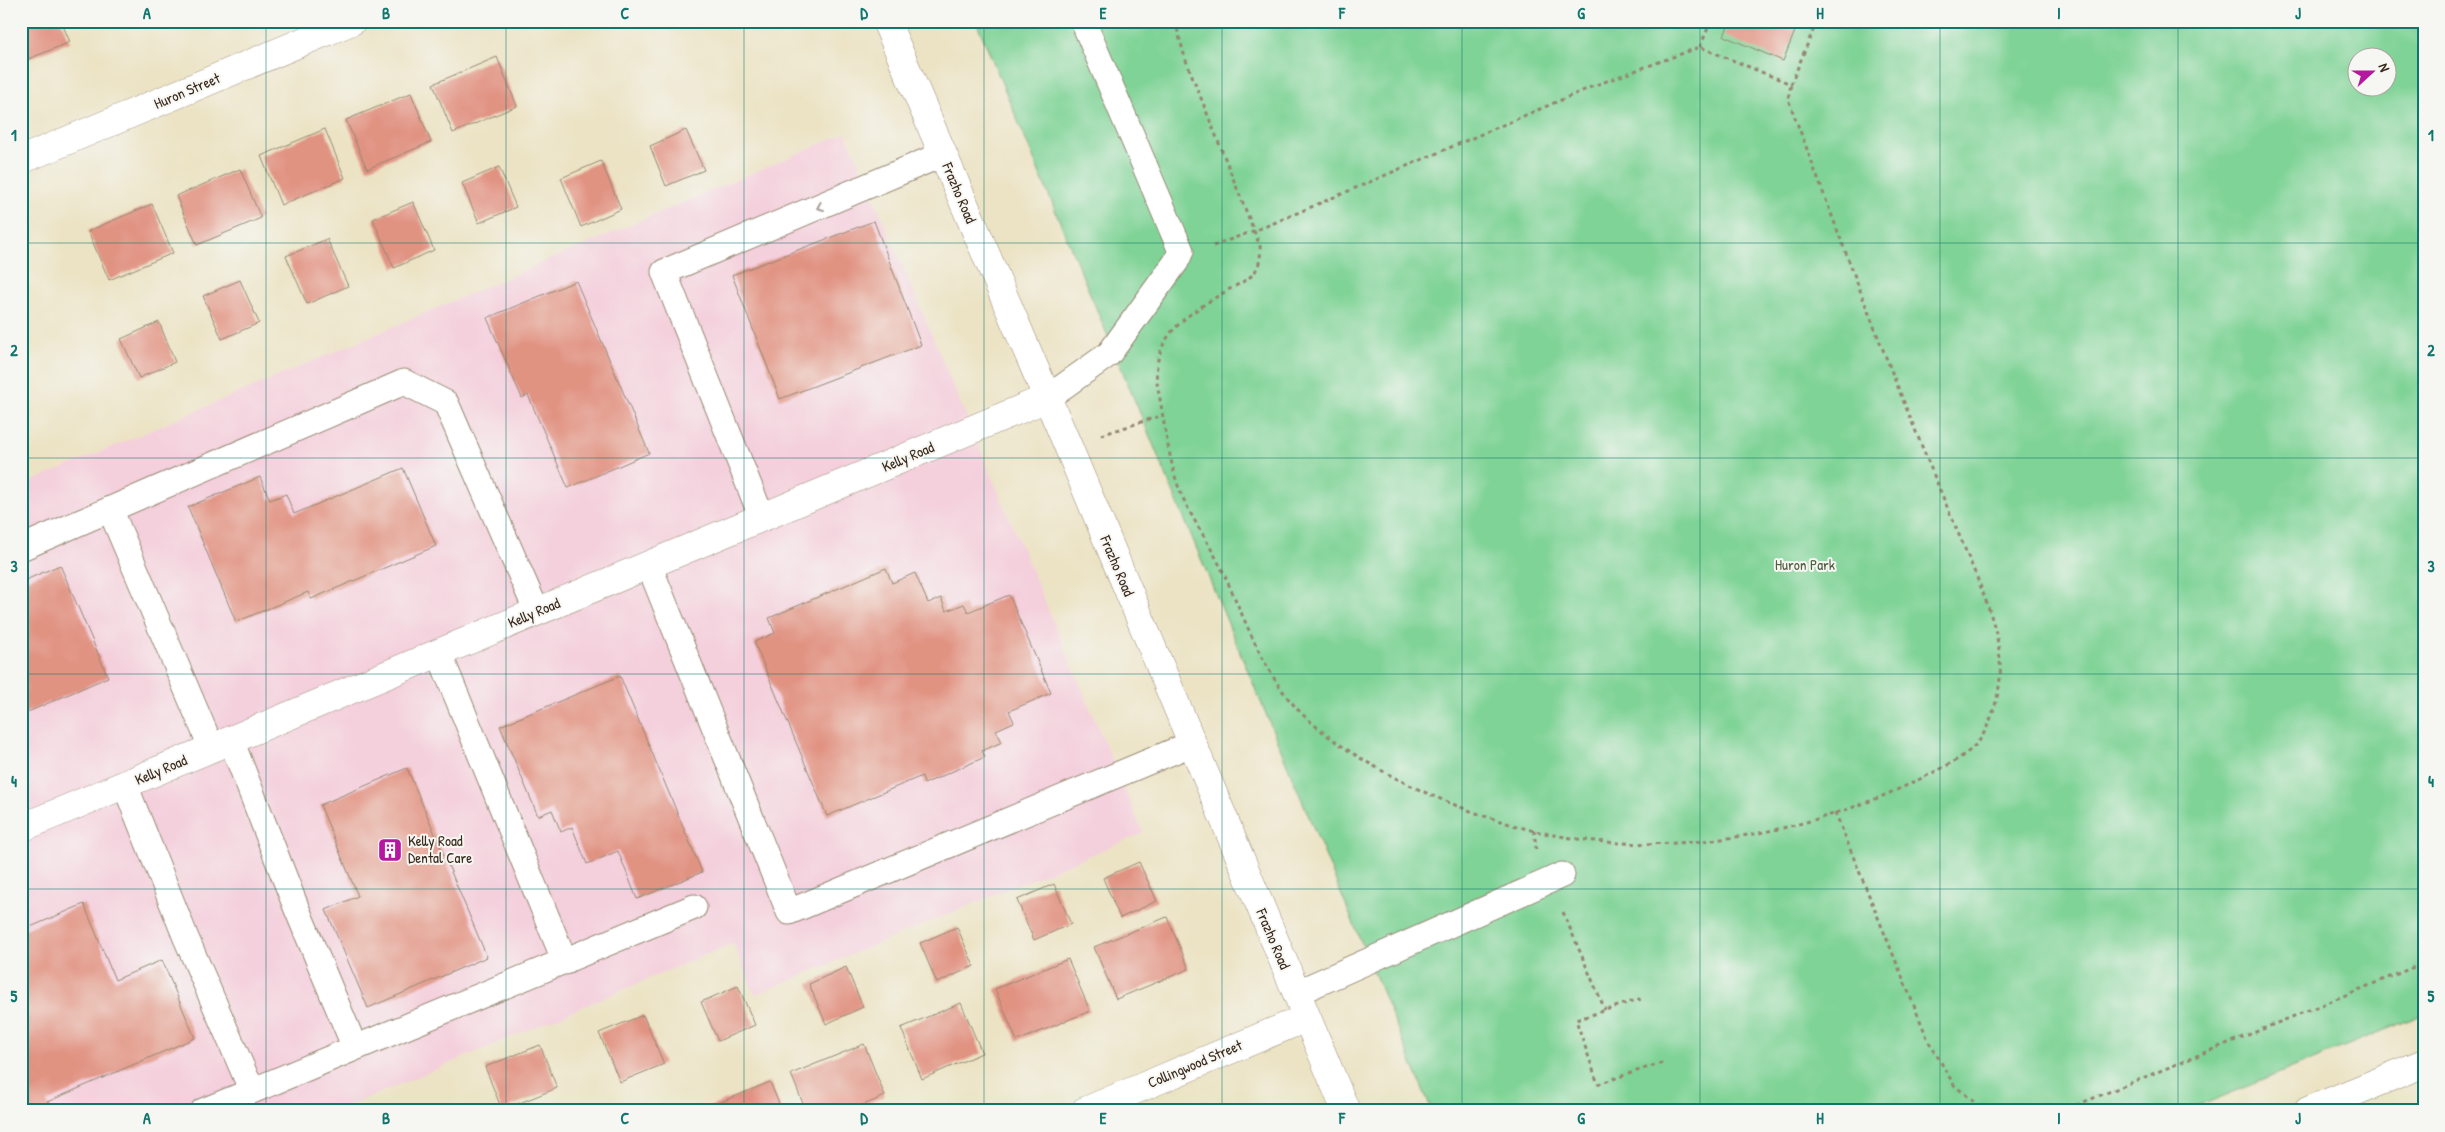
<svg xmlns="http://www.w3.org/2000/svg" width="2445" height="1132" viewBox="0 0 2445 1132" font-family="'Patrick Hand',sans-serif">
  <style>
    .built { fill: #f4cfdc }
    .green { fill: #7fd396; stroke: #5d7e5a; fill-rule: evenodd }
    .building { fill: #e19382 }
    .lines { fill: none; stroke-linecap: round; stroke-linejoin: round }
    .lane-casing { stroke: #948671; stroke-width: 27 }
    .street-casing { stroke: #948671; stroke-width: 29 }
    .secondary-casing { stroke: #948671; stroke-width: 29 }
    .path { stroke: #948671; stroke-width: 3; stroke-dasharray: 4 4; stroke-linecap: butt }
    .lane { stroke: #fff; stroke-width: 25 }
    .street { stroke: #fff; stroke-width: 28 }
    .secondary { stroke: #fff; stroke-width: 28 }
    .oneway { stroke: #a79f9a }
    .grid { fill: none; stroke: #0f766e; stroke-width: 1; stroke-opacity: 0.55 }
    .labels { text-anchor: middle; stroke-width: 4; stroke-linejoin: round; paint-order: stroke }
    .street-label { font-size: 15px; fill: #3b2a1e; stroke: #f6f6f2 }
    .park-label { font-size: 15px; fill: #4f5d42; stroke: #f6f6f2 }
    .poi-label { font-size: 15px; fill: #3b2a1e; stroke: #f6f6f2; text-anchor: start }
    .neatline { fill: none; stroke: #0f766e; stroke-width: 2 }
    .grid-label { font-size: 16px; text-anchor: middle; font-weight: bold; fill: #0f766e }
  </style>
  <rect width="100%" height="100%" fill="#f6f6f2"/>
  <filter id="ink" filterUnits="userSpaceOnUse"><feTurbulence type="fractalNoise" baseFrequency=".02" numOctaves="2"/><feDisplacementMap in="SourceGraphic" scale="10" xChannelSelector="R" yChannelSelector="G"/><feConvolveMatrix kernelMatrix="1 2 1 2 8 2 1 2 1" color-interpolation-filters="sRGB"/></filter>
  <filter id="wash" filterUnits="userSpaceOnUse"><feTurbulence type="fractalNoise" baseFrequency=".0096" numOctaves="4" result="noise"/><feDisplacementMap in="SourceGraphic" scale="20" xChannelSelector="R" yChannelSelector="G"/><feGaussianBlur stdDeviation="1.12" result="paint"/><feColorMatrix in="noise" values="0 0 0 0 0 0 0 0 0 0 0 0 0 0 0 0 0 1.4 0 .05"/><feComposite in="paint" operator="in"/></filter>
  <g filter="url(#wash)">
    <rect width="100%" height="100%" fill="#ece3c4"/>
    <path class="built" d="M 846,133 L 1143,833 L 755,995 L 733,943 L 337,1111 L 21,1111 L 21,486 Z"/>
    <path class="green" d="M 976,21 L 2424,21 L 2424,1014 L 2187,1111 L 1432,1111 ZM 2358,58 L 2388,58 L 2388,88 L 2358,88 Z"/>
    <g id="blocks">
      <path class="building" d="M 21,21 L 61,21 L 70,42 L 21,62 Z
        M 1730,21 L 1799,21 L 1783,61 L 1724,36 Z
        M 497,57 L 517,106 L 453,133 L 433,84 Z
        M 411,93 L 431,142 L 367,169 L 346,120 Z
        M 325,129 L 345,178 L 281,205 L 261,156 Z
        M 686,130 L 704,170 L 666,186 L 650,146 Z
        M 601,161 L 621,209 L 581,227 L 561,178 Z
        M 499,167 L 516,207 L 479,223 L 462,183 Z
        M 240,169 L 261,218 L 197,245 L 176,196 Z
        M 413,202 L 434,250 L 394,268 L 373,219 Z
        M 152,204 L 173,253 L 109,280 L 88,231 Z
        M 874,221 L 921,345 L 780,399 L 732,275 Z
        M 327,239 L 348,286 L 307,304 L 286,256 Z
        M 240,280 L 259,323 L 222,339 L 203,296 Z
        M 576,281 L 649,453 L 568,488 L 528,395 L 522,398 L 487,318 Z
        M 159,322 L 175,362 L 139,378 L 121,339 Z
        M 403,468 L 436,546 L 311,599 L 308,592 L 236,622 L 188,507 L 260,477 L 270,500 L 286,494 L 294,514 Z
        M 60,565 L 108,677 L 21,715 L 21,582 Z
        M 886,568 L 892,583 L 915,573 L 928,603 L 941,598 L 946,611 L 964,604 L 968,612 L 1009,595 L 1051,693 L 1009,711 L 1014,722 L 996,730 L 1002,742 L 982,751 L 985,757 L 924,784 L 922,776 L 827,816 L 754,642 L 775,633 L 769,618 Z
        M 620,676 L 702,872 L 637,899 L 618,851 L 587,864 L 572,827 L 561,832 L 552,810 L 538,816 L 500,726 Z
        M 407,768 L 487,957 L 368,1008 L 326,910 L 358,896 L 320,805 Z
        M 1139,862 L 1157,901 L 1120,918 L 1103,878 Z
        M 1054,884 L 1071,924 L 1034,940 L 1017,900 Z
        M 84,904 L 115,980 L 162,960 L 195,1038 L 47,1102 L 51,1111 L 21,1111 L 21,931 Z
        M 1167,917 L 1189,969 L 1116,999 L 1094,947 Z
        M 957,927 L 974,966 L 937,983 L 920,943 Z
        M 1068,959 L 1090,1011 L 1017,1041 L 995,989 Z
        M 846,967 L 863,1007 L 826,1024 L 809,984 Z
        M 738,986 L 755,1025 L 718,1041 L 701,1002 Z
        M 961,1003 L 982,1053 L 922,1079 L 901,1028 Z
        M 643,1015 L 664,1064 L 620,1082 L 599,1033 Z
        M 864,1044 L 885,1096 L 849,1111 L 806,1111 L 791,1074 Z
        M 540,1045 L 557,1088 L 502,1110 L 485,1067 Z
        M 770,1082 L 782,1111 L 700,1111 Z"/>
    </g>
  </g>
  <g filter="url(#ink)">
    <use href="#blocks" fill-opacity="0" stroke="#948671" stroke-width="1"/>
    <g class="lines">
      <defs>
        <path id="lane" d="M 1047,398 L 1109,354 L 1176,262 L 1181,251 L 1083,21
          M 110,509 L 212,749
          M 762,518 L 664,272 L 943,154
          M 21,548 L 404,382 L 446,403 L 537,612
          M 649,565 L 789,912 L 1191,744
          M 439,653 L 565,962
          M 231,740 L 296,907 L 355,1048 L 694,907
          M 125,785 L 186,938 L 252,1091 L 203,1111
          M 1296,993 L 1562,875
          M 252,1091 L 355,1048"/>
        <path id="street" d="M 21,160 L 352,21
          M 1085,1111 L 1306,1018
          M 2308,1111 L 2424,1063"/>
        <path id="secondary" d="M 886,21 L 1068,446 L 1346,1111
          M 21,828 L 1047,398"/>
      </defs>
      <use href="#lane" class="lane-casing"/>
      <use href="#street" class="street-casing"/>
      <use href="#secondary" class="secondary-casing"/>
      <path class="path" d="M 1175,21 L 1185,58 L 1260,246 C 1261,256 1260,266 1253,274 C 1247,281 1236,285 1228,290 C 1198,308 1161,328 1157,366 C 1155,378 1159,392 1161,405 C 1165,430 1171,468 1180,491 C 1191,518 1210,544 1222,570 C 1247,622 1266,684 1311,722 C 1368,772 1458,811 1531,830 C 1658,861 1800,837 1916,781 C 1936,771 1969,757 1981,738 C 1994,717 2002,686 2000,662 C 1999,626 1979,583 1965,549 C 1947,507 1929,464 1912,422 C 1868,315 1829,207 1788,99 L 1791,84
        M 1700,47 L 1711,21
        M 1213,246 L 1269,225 L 1596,85 L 1700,47 L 1791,84 L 1817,21
        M 1101,435 L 1163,415
        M 1835,812 L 1928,1040 L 1954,1085 L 1985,1111
        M 1534,830 L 1536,849
        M 1563,912 L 1605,1010
        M 1640,1001 L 1639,999 L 1576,1020 L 1598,1084 L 1661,1063 L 1660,1059
        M 2062,1111 L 2424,963"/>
      <use href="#lane" class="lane"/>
      <use href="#street" class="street"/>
      <use href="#secondary" class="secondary"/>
    </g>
    <defs><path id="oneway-chevron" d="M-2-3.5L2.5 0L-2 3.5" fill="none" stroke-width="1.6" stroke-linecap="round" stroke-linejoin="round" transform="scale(1.25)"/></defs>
    <use class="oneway" href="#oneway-chevron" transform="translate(820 207) rotate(157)"/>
  </g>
  <path class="grid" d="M 266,21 L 266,1111M 506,21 L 506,1111M 744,21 L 744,1111M 984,21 L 984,1111M 1222,21 L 1222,1111M 1462,21 L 1462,1111M 1700,21 L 1700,1111M 1940,21 L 1940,1111M 2178,21 L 2178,1111M 21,243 L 2424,243M 21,458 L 2424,458M 21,674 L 2424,674M 21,889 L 2424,889"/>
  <defs>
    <symbol id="building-square" viewBox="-11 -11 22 22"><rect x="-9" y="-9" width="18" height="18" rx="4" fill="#b5179e" stroke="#f6f6f2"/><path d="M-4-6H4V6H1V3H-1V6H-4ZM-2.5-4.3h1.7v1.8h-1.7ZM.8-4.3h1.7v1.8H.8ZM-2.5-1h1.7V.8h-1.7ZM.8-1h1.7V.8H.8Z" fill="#fff"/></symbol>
  </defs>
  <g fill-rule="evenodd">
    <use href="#building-square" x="376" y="836" width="28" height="28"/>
  </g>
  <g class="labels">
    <g class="street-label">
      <text transform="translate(187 91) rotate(-23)" y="5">Huron Street</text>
      <text transform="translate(959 193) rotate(67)" y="5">Frazho Road</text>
      <text transform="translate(908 457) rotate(-23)" y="5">Kelly Road</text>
      <text transform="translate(1117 566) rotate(67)" y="5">Frazho Road</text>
      <text transform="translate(534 613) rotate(-23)" y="5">Kelly Road</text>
      <text transform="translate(161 770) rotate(-23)" y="5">Kelly Road</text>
      <text transform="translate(1273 939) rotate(67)" y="5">Frazho Road</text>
      <text transform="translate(1195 1064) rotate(-23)" y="5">Collingwood Street</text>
    </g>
    <g class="park-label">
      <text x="1805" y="570">Huron Park</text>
    </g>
    <g class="poi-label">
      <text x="408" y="846">Kelly Road<tspan x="408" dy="17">Dental Care</tspan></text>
    </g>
  </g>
  <rect width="2445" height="1132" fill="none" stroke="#f6f6f2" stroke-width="55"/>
  <g transform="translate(2372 72) rotate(69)"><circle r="24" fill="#f6f6f2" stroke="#aba49d"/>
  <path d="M0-4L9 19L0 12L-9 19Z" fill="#b5179e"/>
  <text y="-8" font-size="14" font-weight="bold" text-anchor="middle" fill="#3b2a1e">N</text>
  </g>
  <rect x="28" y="28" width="2390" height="1076" class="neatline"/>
  <g class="grid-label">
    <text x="147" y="19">A</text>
    <text x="386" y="19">B</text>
    <text x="625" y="19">C</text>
    <text x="864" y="19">D</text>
    <text x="1103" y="19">E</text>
    <text x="1342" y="19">F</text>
    <text x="1581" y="19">G</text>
    <text x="1820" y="19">H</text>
    <text x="2059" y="19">I</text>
    <text x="2298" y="19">J</text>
    <text x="14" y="141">1</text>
    <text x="2431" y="141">1</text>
    <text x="14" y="356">2</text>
    <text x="2431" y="356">2</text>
    <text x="14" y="572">3</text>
    <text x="2431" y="572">3</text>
    <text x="14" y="787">4</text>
    <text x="2431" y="787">4</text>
    <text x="14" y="1002">5</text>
    <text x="2431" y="1002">5</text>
    <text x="147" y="1124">A</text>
    <text x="386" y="1124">B</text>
    <text x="625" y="1124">C</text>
    <text x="864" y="1124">D</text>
    <text x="1103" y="1124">E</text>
    <text x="1342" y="1124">F</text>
    <text x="1581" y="1124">G</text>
    <text x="1820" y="1124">H</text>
    <text x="2059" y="1124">I</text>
    <text x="2298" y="1124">J</text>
  </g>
</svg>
